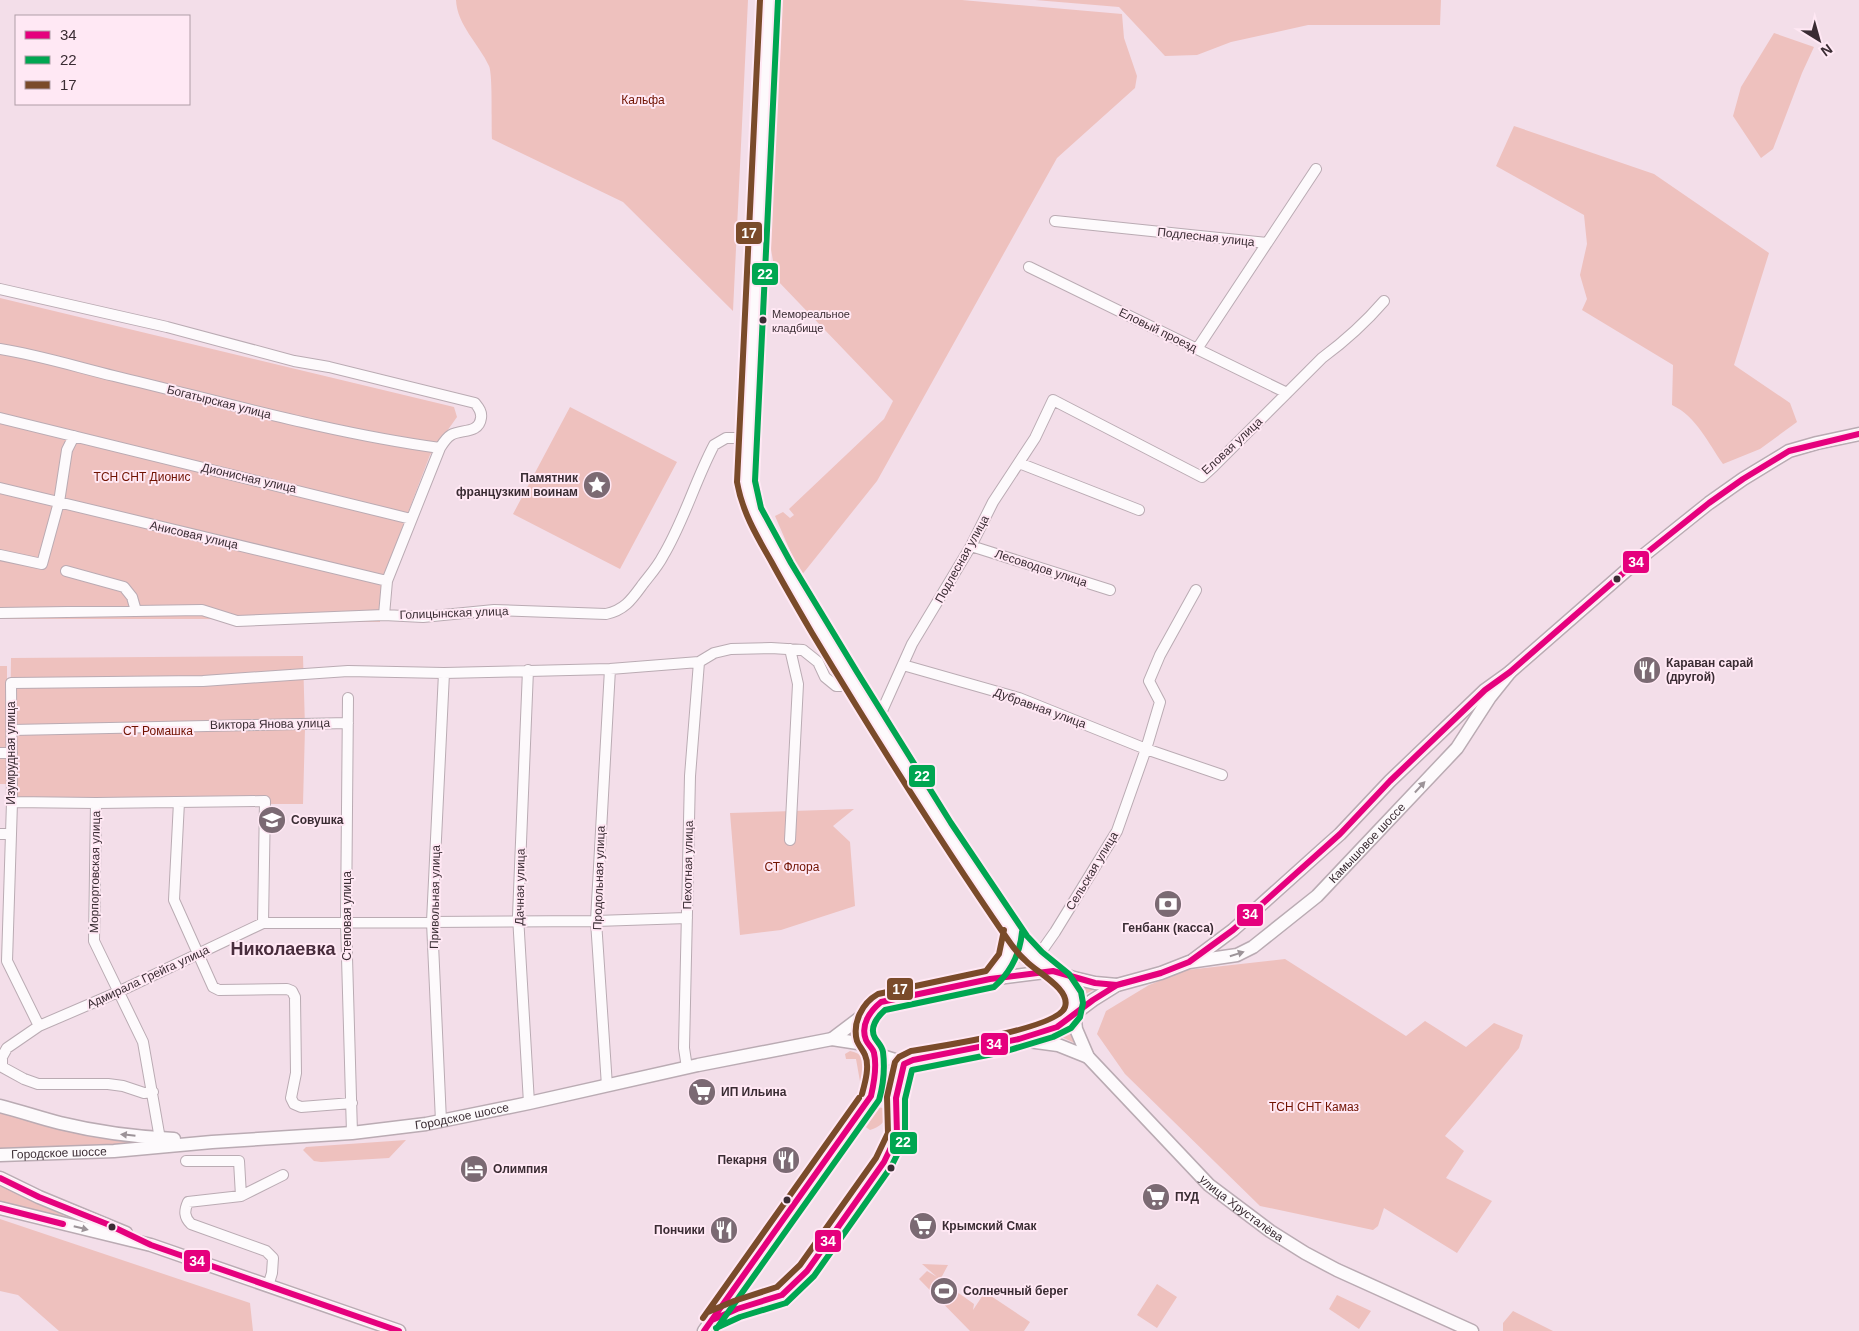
<svg xmlns="http://www.w3.org/2000/svg" width="1859" height="1331" viewBox="0 0 1859 1331" font-family="Arial,sans-serif">
  <style>
    .green { fill: #eec1be }
    .lines { fill: none; stroke-linecap: round; stroke-linejoin: round }
    .minor-casing { stroke: #baabb3; stroke-width: 12 }
    .major-casing { stroke: #baabb3; stroke-width: 15 }
    .minor { stroke: #fdfafc; stroke-width: 10 }
    .major { stroke: #fdfafc; stroke-width: 12 }
    .bus-1-casing { stroke: #ffe8f4; stroke-width: 10 }
    .bus-2-casing { stroke: #ffe8f4; stroke-width: 10 }
    .bus-3-casing { stroke: #ffe8f4; stroke-width: 10 }
    .bus-1 { stroke: #e5007d; stroke-width: 6 }
    .bus-2 { stroke: #00a651; stroke-width: 6 }
    .bus-3 { stroke: #7a4b2a; stroke-width: 6 }
    .oneway { fill: #9c9398 }
    .bus-dot { fill: #3a2c33; stroke: #ffe8f4; stroke-width: 2 }
    .labels { text-anchor: middle; stroke-width: 4; stroke-linejoin: round; paint-order: stroke }
    .bus-label { font-size: 11px; fill: #3a2c33; stroke: #ffe8f4; text-anchor: start }
    .park-label { font-size: 12px; fill: #701200; stroke: #ffe8f4 }
    .street-label { font-size: 12px; fill: #3a2c33; stroke: #ffe8f4 }
    .poi-label { font-size: 12px; font-weight: bold; fill: #3a2c33; stroke: #ffe8f4; text-anchor: start }
    .district-label { font-size: 18px; font-weight: bold; fill: #482c3c; stroke: #ffe8f4 }
    .line-badge { stroke: #ffe8f4; stroke-width: 2 }
    .badge-label { font-size: 14px; text-anchor: middle; font-weight: bold; fill: #fff }
  </style>
  <rect width="100%" height="100%" fill="#f3dee9"/>
  <path class="green" d="M 456,0 L 748,0 L 733,311 L 623,202 L 492,139 C 491,126 493,75 489,66 C 479,44 457,25 456,0 Z
    M 782,0 L 962,0 L 1122,14 L 1124,38 L 1137,76 L 1135,88 L 1057,158 L 877,481 L 801,576 L 775,516 L 783,512 L 790,518 L 794,515 L 789,509 L 884,419 L 893,401 L 776,279 L 768,231 L 773,168 Z
    M 1035,0 L 1441,0 L 1440,25 L 1308,25 L 1231,42 L 1197,55 L 1165,56 L 1119,7 Z
    M 1774,33 L 1814,47 L 1802,73 L 1773,149 L 1761,158 L 1733,116 L 1741,87 Z
    M 1514,126 L 1654,174 L 1769,253 L 1734,365 L 1790,403 L 1797,422 L 1760,449 L 1723,464 C 1708,443 1697,417 1672,405 L 1673,365 L 1582,310 L 1587,299 L 1580,275 L 1587,244 L 1584,215 L 1496,166 Z
    M 0,298 L 454,407 L 457,417 L 430,455 L 391,557 L 380,610 L 380,622 L 202,619 L 0,619 Z
    M 570,407 L 677,462 L 620,569 L 513,514 Z
    M 303,656 L 305,728 L 303,804 L 9,804 L 11,658 Z
    M 0,666 L 7,666 L 7,784 L 0,784 Z
    M 854,809 L 833,826 L 850,842 L 855,906 L 781,930 L 740,935 L 730,813 Z
    M 1018,949 L 1030,960 L 1010,965 Z
    M 1285,959 L 1406,1036 L 1425,1021 L 1466,1047 L 1494,1023 L 1523,1035 L 1519,1048 L 1445,1136 L 1464,1151 L 1446,1178 L 1492,1201 L 1457,1253 L 1384,1208 L 1378,1226 L 1373,1230 L 1260,1206 L 1125,1074 L 1097,1034 L 1106,1011 L 1149,985 L 1187,970 Z
    M 1075,984 L 1095,989 L 1080,997 Z
    M 1069,1027 L 1079,1045 L 1055,1034 Z
    M 850,1051 C 867,1053 875,1077 861,1087 L 856,1059 L 846,1059 L 845,1054 Z
    M 876,1107 L 883,1108 L 887,1111 C 886,1122 880,1127 870,1130 L 860,1123 Z
    M 0,1111 L 65,1130 L 131,1142 L 134,1146 L 0,1150 Z
    M 406,1140 L 389,1158 L 321,1162 L 314,1161 L 303,1150 L 306,1147 Z
    M 0,1186 L 67,1217 L 68,1219 L 0,1203 Z
    M 0,1219 L 250,1303 L 253,1331 L 59,1331 L 18,1295 L 0,1291 Z
    M 922,1264 L 948,1265 L 940,1280 L 974,1304 L 973,1310 L 985,1292 L 1030,1322 L 1024,1331 L 970,1331 L 919,1279 L 927,1271 L 937,1277 Z
    M 1157,1284 L 1177,1297 L 1157,1328 L 1137,1315 Z
    M 1337,1295 L 1371,1311 L 1359,1329 L 1329,1309 Z
    M 1513,1311 L 1553,1331 L 1503,1331 L 1503,1323 Z"/>
  <g class="lines">
    <defs>
      <path id="minor" d="M 1055,221 L 1267,243
        M 1029,267 L 1287,393
        M 0,289 L 167,327 L 294,361 L 329,367 L 475,403 C 479,408 482,412 481,418 C 479,434 461,429 451,435 C 446,438 443,443 440,448 L 387,581 L 384,615
        M 0,349 C 38,355 77,367 114,376 C 223,402 330,433 440,448
        M 1197,349 L 1316,169
        M 0,418 L 411,519
        M 1019,463 L 1139,510
        M 0,488 L 387,581
        M 971,546 L 1110,590
        M 0,555 L 42,564 L 59,502 L 67,450 L 74,436
        M 66,571 L 124,587 L 132,597 L 136,611
        M 0,613 L 202,610 L 237,621 L 384,615 L 423,617 L 494,610 L 606,614 C 625,610 632,599 643,584 C 650,575 658,566 663,556 C 684,521 695,481 714,445 L 726,438 L 748,438
        M 790,649 L 798,684 L 790,840
        M 903,665 L 1019,698 L 1146,749 L 1222,775
        M 528,670 L 518,916 L 529,1103
        M 348,698 L 346,922 L 352,1133
        M 877,722 L 912,644 L 971,546 L 993,502 L 1035,438 L 1053,400 L 1202,477 L 1214,466 L 1322,358 C 1345,341 1365,323 1384,301
        M 12,730 L 348,723
        M 0,753 L 12,753
        M 12,802 L 96,803 L 265,801 L 263,923
        M 179,802 L 174,900 L 213,987 L 219,990 L 287,989 L 292,991 L 295,997 L 296,1073 L 291,1098 L 294,1104 L 301,1107 L 352,1103
        M 96,803 L 94,941 L 143,1042 L 160,1139
        M 0,834 L 10,834
        M 1036,959 L 1055,932 L 1117,831 L 1146,749 L 1160,702 L 1149,681 L 1160,655 L 1196,590
        M 39,1026 L 7,961 L 12,802 L 11,683 L 203,681 L 348,671 L 444,673 L 610,669 L 699,662 L 714,653 L 731,649 L 771,648 L 803,650 L 818,662 L 825,677 L 836,686 L 854,686
        M 687,1068 L 684,1048 L 690,776 L 699,662
        M 607,1086 L 596,921 L 610,669
        M 153,1092 L 144,1093 L 123,1086 L 108,1084 L 38,1084 L 24,1079 L 2,1067 L 2,1057 L 7,1048 L 39,1026 L 118,992 L 263,923 L 596,921 L 687,918
        M 441,1121 L 432,922 L 444,673
        M 186,1161 L 239,1161 L 241,1196
        M 268,1286 L 272,1273 L 273,1258 L 266,1251 L 191,1224 C 184,1217 184,1211 188,1202 L 241,1196 L 283,1175"/>
      <g id="major">
        <path id="s1" d="M 769,0 L 746,482 L 753,511 L 854,686 L 966,863 L 1023,946 L 1036,959 L 1061,977 L 1068,985 L 1072,994 L 1076,1029 L 1088,1057 L 1209,1185 L 1270,1231 L 1305,1253 L 1337,1270 L 1472,1331"/>
        <path d="M 1193,960 L 1233,930 L 1322,850 L 1340,834 L 1390,781 L 1485,690 L 1510,672 L 1644,555 L 1709,503 L 1743,479 L 1789,451 L 1817,443 L 1859,434"/>
        <path d="M 990,979 C 1005,965 1012,952 1013,931"/>
        <path d="M 832,1039 L 881,1002 L 990,979 L 1053,971 L 1074,978 L 1095,983 L 1117,985"/>
        <path d="M 1021,1040 L 1058,1045 L 1088,1057"/>
        <path d="M 871,1096 C 874,1083 877,1066 873,1052 C 872,1048 869,1045 867,1041 C 862,1031 866,1020 872,1011"/>
        <path d="M 0,1106 C 20,1111 40,1118 60,1123 C 97,1132 136,1137 174,1139"/>
        <path id="s2" d="M 0,1155 L 114,1151 L 212,1142 L 352,1133 L 426,1124 L 529,1103 L 698,1065 L 832,1039 L 858,1043 L 873,1050 L 882,1056 L 898,1061 L 911,1060"/>
        <path d="M 0,1178 L 39,1197 L 126,1233"/>
        <path d="M 0,1208 L 151,1245 L 399,1331"/>
        <path id="s3" d="M 704,1331 L 866,1103 C 878,1086 894,1069 913,1060 L 1019,1039 L 1057,1027 L 1093,1000 L 1117,985 L 1161,973 L 1189,962 L 1237,955 L 1253,947 L 1317,896 L 1457,748 L 1490,697 L 1510,672"/>
      </g>
    </defs>
    <use href="#minor" class="minor-casing"/>
    <use href="#major" class="major-casing"/>
    <use href="#minor" class="minor"/>
    <use href="#major" class="major"/>
    <defs>
      <path id="bus-1" d="M 0,1178 L 39,1197 L 107,1224 L 151,1245 L 399,1331
        M 0,1208 L 63,1224
        M 712,1320 L 737,1309 L 782,1295 L 807,1271 L 884,1162 L 897,1135 L 896,1098 L 904,1064 L 913,1060 L 1019,1039 L 1057,1027 L 1093,1000 L 1117,985 L 1124,983
        M 704,1331 L 871,1096 C 874,1083 877,1066 874,1053 C 873,1048 868,1045 866,1040 C 860,1025 870,1011 881,1002 L 990,979 L 1053,971 L 1095,983 L 1117,985 L 1161,973 L 1189,962 L 1233,930 L 1340,834 L 1390,781 L 1485,690 L 1510,672 L 1644,555 L 1709,503 L 1743,479 L 1789,451 L 1859,434"/>
      <path id="bus-2" d="M 716,1328 L 740,1317 L 786,1303 L 814,1276 L 891,1167 L 905,1139 L 905,1099 L 912,1070 L 1003,1052 L 1053,1037 L 1071,1028 L 1080,1017 L 1083,1003 L 1081,992 L 1069,974 L 1042,952 L 1027,936 L 951,823 L 857,672 L 791,563 L 761,508 L 755,481 L 778,0
        M 717,1328 L 879,1100 C 883,1086 885,1068 883,1052 C 882,1046 878,1043 875,1038 C 869,1028 877,1017 885,1010 L 994,987 C 1011,972 1020,954 1022,932"/>
      <path id="bus-3" d="M 862,1094 C 865,1083 870,1066 865,1055 C 863,1050 859,1046 857,1041 C 852,1023 862,1003 878,994 L 986,971 L 999,954 L 1004,930
        M 708,1312 L 734,1301 L 777,1287 L 800,1265 L 876,1158 L 888,1133 L 887,1097 L 895,1062 L 899,1057 L 911,1051 C 936,1047 1058,1029 1065,1007 C 1071,989 1036,972 1026,961 C 1018,954 1012,946 1006,937 C 938,838 874,736 812,633 C 798,609 784,585 771,561 C 756,535 742,511 737,482 L 760,0
        M 703,1318 L 859,1098"/>
    </defs>
    <use href="#bus-1" class="bus-1-casing"/>
    <use href="#bus-2" class="bus-2-casing"/>
    <use href="#bus-3" class="bus-3-casing"/>
    <use href="#bus-1" class="bus-1"/>
    <use href="#bus-2" class="bus-2"/>
    <use href="#bus-3" class="bus-3"/>
  </g>
  <defs><path id="oneway-solid" d="M-6-.8H1V-3.2L6.5 0L1 3.2V.8H-6Z" transform="scale(1.25)"/></defs>
  <g class="oneway">
    <use href="#oneway-solid" transform="translate(1420 787) rotate(-47)"/>
    <use href="#oneway-solid" transform="translate(1237 954) rotate(-17)"/>
    <use href="#oneway-solid" transform="translate(128 1135) rotate(-174)"/>
    <use href="#oneway-solid" transform="translate(81 1228) rotate(14)"/>
  </g>
  <defs>
    <symbol id="sight-disc" viewBox="-11 -11 22 22"><circle r="9.5" fill="#7b6a73" stroke="#ffe8f4"/><path d="M0-6L1.8-2.2L6-1.7L2.9 1.2L3.7 5.4L0 3.3L-3.7 5.4L-2.9 1.2L-6-1.7L-1.8-2.2Z" fill="#fff"/></symbol>
    <symbol id="restaurant-disc" viewBox="-11 -11 22 22"><circle r="9.5" fill="#7b6a73" stroke="#ffe8f4"/><path d="M-5-6h1v4h1v-4h1v4h1v-4h1v5L-1.5 .5V6h-2V.5L-5-1ZM5-6V6H3V1.5H1.5Q1.5-4 5-6Z" fill="#fff"/></symbol>
    <symbol id="school-disc" viewBox="-11 -11 22 22"><circle r="9.5" fill="#7b6a73" stroke="#ffe8f4"/><path d="M0-5L7-2L0 1L-7-2ZM-4 1L0 2.5L4 1V4Q0 6-4 4Z" fill="#fff"/></symbol>
    <symbol id="bank-disc" viewBox="-11 -11 22 22"><circle r="9.5" fill="#7b6a73" stroke="#ffe8f4"/><path d="M-6-4H6V4H-6ZM0-2.3a2.3 2.3 0 1 0 0 4.6a2.3 2.3 0 1 0 0-4.6Z" fill="#fff"/></symbol>
    <symbol id="supermarket-disc" viewBox="-11 -11 22 22"><circle r="9.5" fill="#7b6a73" stroke="#ffe8f4"/><path d="M-6-5.5h2.5l.6 2H6L4.5 2H-2.5L-4.4-4H-6ZM-1.5 3.2a1.3 1.3 0 1 0 .1 0ZM3 3.2a1.3 1.3 0 1 0 .1 0Z" fill="#fff"/></symbol>
    <symbol id="hotel-disc" viewBox="-11 -11 22 22"><circle r="9.5" fill="#7b6a73" stroke="#ffe8f4"/><path d="M-6-4.5h1.5V1H6V5H4.5V3h-9V5H-6ZM-4 0a1.8 1.8 0 1 1 3.6 0ZM.5 0V-2.5h3Q6-2.5 6 0Z" fill="#fff"/></symbol>
    <symbol id="stadium-disc" viewBox="-11 -11 22 22"><circle r="9.5" fill="#7b6a73" stroke="#ffe8f4"/><path d="M0-5a6.5 5 0 1 0 0 10a6.5 5 0 1 0 0-10ZM-3.5-1.8h7v3.6h-7Z" fill="#fff"/></symbol>
  </defs>
  <g fill-rule="evenodd">
    <use href="#sight-disc" x="581" y="469" width="32" height="32"/>
    <use href="#restaurant-disc" x="1631" y="654" width="32" height="32"/>
    <use href="#school-disc" x="256" y="804" width="32" height="32"/>
    <use href="#bank-disc" x="1152" y="888" width="32" height="32"/>
    <use href="#supermarket-disc" x="686" y="1076" width="32" height="32"/>
    <use href="#restaurant-disc" x="770" y="1144" width="32" height="32"/>
    <use href="#hotel-disc" x="458" y="1153" width="32" height="32"/>
    <use href="#supermarket-disc" x="1140" y="1181" width="32" height="32"/>
    <use href="#supermarket-disc" x="907" y="1210" width="32" height="32"/>
    <use href="#restaurant-disc" x="708" y="1214" width="32" height="32"/>
    <use href="#stadium-disc" x="928" y="1275" width="32" height="32"/>
  </g>
  <g class="bus-dot">
    <circle cx="763" cy="320" r="4.5"/>
    <circle cx="1617" cy="579" r="4.5"/>
    <circle cx="891" cy="1168" r="4.5"/>
    <circle cx="787" cy="1200" r="4.5"/>
    <circle cx="112" cy="1227" r="4.5"/>
  </g>
  <g class="labels">
    <g class="bus-label">
      <text x="772" y="318">Мемореальное<tspan x="772" dy="14">кладбище</tspan></text>
    </g>
    <g class="park-label">
      <text x="643" y="104">Кальфа</text>
      <text x="142" y="481">ТСН СНТ Дионис</text>
      <text x="158" y="735">СТ Ромашка</text>
      <text x="792" y="871">СТ Флора</text>
      <text x="1314" y="1111">ТСН СНТ Камаз</text>
    </g>
    <g class="street-label">
      <text transform="translate(1206 237) rotate(6)" y="4">Подлесная улица</text>
      <text transform="translate(1158 330) rotate(26)" y="4">Еловый проезд</text>
      <text transform="translate(219 402) rotate(14)" y="4">Богатырская улица</text>
      <text transform="translate(1232 446) rotate(-43)" y="4">Еловая улица</text>
      <text transform="translate(249 478) rotate(13)" y="4">Дионисная улица</text>
      <text transform="translate(194 535) rotate(13)" y="4">Анисовая улица</text>
      <text transform="translate(962 559) rotate(-61)" y="4">Подлесная улица</text>
      <text transform="translate(1041 568) rotate(18)" y="4">Лесоводов улица</text>
      <text transform="translate(454 613) rotate(-2)" y="4">Голицынская улица</text>
      <text transform="translate(1040 708) rotate(20)" y="4">Дубравная улица</text>
      <text transform="translate(270 724) rotate(-1)" y="4">Виктора Янова улица</text>
      <text transform="translate(11 753) rotate(-90)" y="4">Изумрудная улица</text>
      <text dy="4" stroke="none"><textPath href="#s3" startOffset="862">Камышовое шоссе</textPath></text>
      <text transform="translate(688 865) rotate(-89)" y="4">Пехотная улица</text>
      <text transform="translate(1092 871) rotate(-59)" y="4">Сельская улица</text>
      <text transform="translate(95 872) rotate(-89)" y="4">Морпортовская улица</text>
      <text transform="translate(599 878) rotate(-88)" y="4">Продольная улица</text>
      <text transform="translate(520 887) rotate(-89)" y="4">Дачная улица</text>
      <text transform="translate(435 897) rotate(-89)" y="4">Привольная улица</text>
      <text transform="translate(347 916) rotate(-90)" y="4">Степовая улица</text>
      <text transform="translate(148 977) rotate(-25)" y="4">Адмирала Грейга улица</text>
      <text dy="4" stroke="none"><textPath href="#s2" startOffset="464">Городское шоссе</textPath></text>
      <text dy="4" stroke="none"><textPath href="#s2" startOffset="59">Городское шоссе</textPath></text>
      <text dy="4" stroke="none"><textPath href="#s1" startOffset="1376">улица Хрусталёва</textPath></text>
    </g>
    <g class="poi-label">
      <text x="578" y="482" text-anchor="end">Памятник<tspan x="578" dy="14">французким воинам</tspan></text>
      <text x="1666" y="667">Караван сарай<tspan x="1666" dy="14">(другой)</tspan></text>
      <text x="291" y="824">Совушка</text>
      <text x="1168" y="932" text-anchor="middle">Генбанк (касса)</text>
      <text x="721" y="1096">ИП Ильина</text>
      <text x="767" y="1164" text-anchor="end">Пекарня</text>
      <text x="493" y="1173">Олимпия</text>
      <text x="1175" y="1201">ПУД</text>
      <text x="942" y="1230">Крымский Смак</text>
      <text x="705" y="1234" text-anchor="end">Пончики</text>
      <text x="963" y="1295">Солнечный берег</text>
    </g>
    <g class="district-label">
      <text x="283" y="955">Николаевка</text>
    </g>
  </g>
  <g class="line-badge">
    <rect x="735" y="221" width="28" height="24" rx="5" fill="#7a4b2a"/>
    <rect x="751" y="262" width="28" height="24" rx="5" fill="#00a651"/>
    <rect x="1622" y="550" width="28" height="24" rx="5" fill="#e5007d"/>
    <rect x="908" y="764" width="28" height="24" rx="5" fill="#00a651"/>
    <rect x="1236" y="903" width="28" height="24" rx="5" fill="#e5007d"/>
    <rect x="886" y="977" width="28" height="24" rx="5" fill="#7a4b2a"/>
    <rect x="980" y="1032" width="29" height="24" rx="5" fill="#e5007d"/>
    <rect x="889" y="1131" width="29" height="24" rx="5" fill="#00a651"/>
    <rect x="814" y="1229" width="28" height="24" rx="5" fill="#e5007d"/>
    <rect x="183" y="1249" width="28" height="24" rx="5" fill="#e5007d"/>
  </g>
  <g class="badge-label">
    <text x="749" y="238">17</text>
    <text x="765" y="279">22</text>
    <text x="1636" y="567">34</text>
    <text x="922" y="781">22</text>
    <text x="1250" y="919">34</text>
    <text x="900" y="994">17</text>
    <text x="994" y="1049">34</text>
    <text x="903" y="1147">22</text>
    <text x="828" y="1246">34</text>
    <text x="197" y="1266">34</text>
  </g>
  <rect x="15" y="15" width="175" height="90" fill="#ffe8f4" stroke="#b09da7"/>
  <rect x="25" y="31" width="25" height="8" fill="#e5007d" stroke="#b09da7"/>
  <text x="60" y="40" font-size="15" fill="#3a2c33">34</text>
  <rect x="25" y="56" width="25" height="8" fill="#00a651" stroke="#b09da7"/>
  <text x="60" y="65" font-size="15" fill="#3a2c33">22</text>
  <rect x="25" y="81" width="25" height="8" fill="#7a4b2a" stroke="#b09da7"/>
  <text x="60" y="90" font-size="15" fill="#3a2c33">17</text>
  <g transform="translate(1819 40) rotate(143)" stroke="#ffe8f4" stroke-width="4" paint-order="stroke">
  <path d="M0-4L9 19L0 12L-9 19Z" fill="#3a2c33"/>
  <text y="-8" font-size="14" font-weight="bold" text-anchor="middle" fill="#3a2c33">N</text>
  </g>
</svg>
